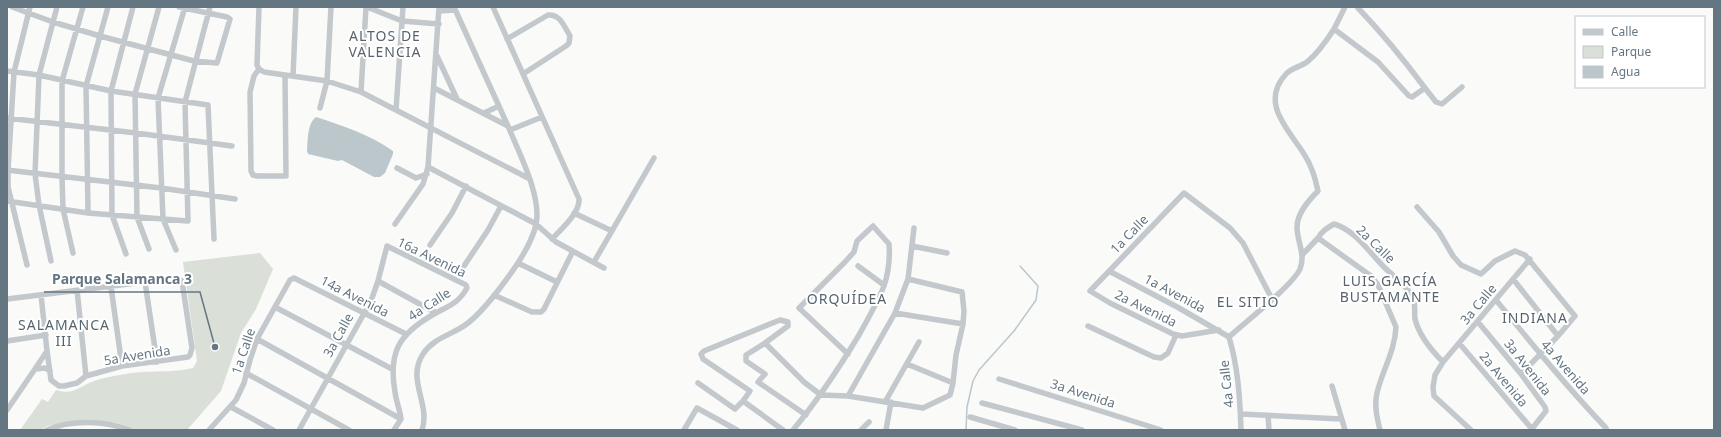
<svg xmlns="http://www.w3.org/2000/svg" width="1721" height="437" viewBox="0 0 1721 437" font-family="'Noto Sans',sans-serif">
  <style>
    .green { fill: #dadfd7 }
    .water { fill: #bbc7cb }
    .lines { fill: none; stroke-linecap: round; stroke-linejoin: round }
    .stream { stroke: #bbc7cb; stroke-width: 1.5 }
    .minor { stroke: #c3c8cc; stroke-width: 5.5 }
    .labels { text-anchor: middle; stroke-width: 4; stroke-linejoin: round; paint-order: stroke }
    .street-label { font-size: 13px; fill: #657683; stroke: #fff }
    .neighbourhood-label { font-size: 14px; letter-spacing: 1px; fill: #57646e; stroke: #fff }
    .leader { fill: none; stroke: #657683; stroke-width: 1.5 }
    .callout-dot { fill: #657683; stroke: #fff; stroke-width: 1.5 }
    .callout-label { font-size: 14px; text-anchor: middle; font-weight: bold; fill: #657683; stroke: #fff; stroke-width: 4; stroke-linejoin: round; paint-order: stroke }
  </style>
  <rect width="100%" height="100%" fill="#fafaf8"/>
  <path class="green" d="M 260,253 L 273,269 L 256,309 L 241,333 L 221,391 L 187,430 L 135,430 C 107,415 76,421 47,426 L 41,430 L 20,430 L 42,399 L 48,402 L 56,390 C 75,396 80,385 97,380 C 111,376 128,373 143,372 C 159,371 177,372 193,368 L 197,361 L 183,262 Z"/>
  <path class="water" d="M 316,117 C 343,126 369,134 393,151 L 393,154 L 385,173 L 380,177 L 374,177 L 342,160 L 338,161 L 308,154 L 307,151 C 308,140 307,124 316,117 Z"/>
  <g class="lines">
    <path class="stream" d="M 966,430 L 967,407 L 973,381 L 979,370 L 1014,331 L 1036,300 L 1038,286 L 1020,266"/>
    <path class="minor" d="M 12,7 L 53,22 L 100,36 L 194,61 L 217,63 L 230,19 L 227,17 L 179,7
      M 259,7 L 257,65 L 259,69 L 264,72 L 327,81 L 361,92 L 528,178
      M 367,7 L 402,21 L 439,24
      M 454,7 L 508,126
      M 493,7 L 579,199 C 580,213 561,229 552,239
      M 1358,8 C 1382,33 1404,60 1425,88
      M 439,11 L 455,10
      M 1334,29 L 1345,7
      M 507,39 L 548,15 C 560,14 564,26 570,36 L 569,43 L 566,46 L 523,74
      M 437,56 L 457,99
      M 259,69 L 254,76 L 250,92 L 251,171 L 253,175 L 257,176 L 286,176 L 285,75
      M 7,71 L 39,75 L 111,91 L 208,105 L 214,239
      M 293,76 L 296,7
      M 361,92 L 366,7
      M 320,108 L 327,81 L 331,7
      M 396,110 L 403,7
      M 484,113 L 499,106
      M 7,118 L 136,133 L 232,146
      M 510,130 L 542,117
      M 428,167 L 536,224 L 556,242 L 604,268
      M 397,168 L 416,178 L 427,174
      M 7,170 L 161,188 L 235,199
      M 7,201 L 88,213 L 188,221 L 185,102 L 210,7
      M 1417,207 L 1439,232 L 1453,256 L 1461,265 L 1481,274 L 1495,261 L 1515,251 L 1525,255 L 1575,316 L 1558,336 L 1521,374
      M 88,213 L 86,86 L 108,7
      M 574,213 L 612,231
      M 395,224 L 423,184 L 428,167 L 439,7
      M 1318,238 C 1322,231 1327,228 1334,224 C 1355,230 1369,252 1384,267 C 1394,277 1407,285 1413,298 C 1416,305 1414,312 1415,319 C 1419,335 1432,351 1443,362
      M 430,245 L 452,213 L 466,186
      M 912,246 L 947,253
      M 149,249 L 137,217 L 135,94 L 159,7
      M 176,250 L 163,219 L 158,98 L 185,7
      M 73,253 L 63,209 L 62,176 L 62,81 L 83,7
      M 126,254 L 112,215 L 111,91 L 133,7
      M 1303,254 L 1318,238 L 1371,276 L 1378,285 L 1396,327 C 1395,351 1382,371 1377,393 C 1374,405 1377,418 1380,430
      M 51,261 L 39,205 L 35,174 L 39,75 L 57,7
      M 594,262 L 654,158
      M 518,263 L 557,282
      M 27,265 L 8,187 L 8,170 L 14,72 L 30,7
      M 858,266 L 884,285
      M 462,269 L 488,230 L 501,206
      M 1109,271 L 1179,308 L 1229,337
      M 1513,279 L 1558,336
      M 378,281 L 436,313
      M 145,282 L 157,362
      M 111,287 L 122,366
      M 77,290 L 86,376
      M 494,295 L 532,312 L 541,312 L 544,309 L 573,251
      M 7,299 L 177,278 L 182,281 L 192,348 L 190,355 L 188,357 L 122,366 L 86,376 L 77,383 L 64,386 L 59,386 L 51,380 L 47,351
      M 1496,300 C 1532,344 1567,387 1606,428
      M 275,307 L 392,369
      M 895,313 L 963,324
      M 1478,322 L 1521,374 L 1545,407 L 1546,411 L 1531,430
      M 1088,326 L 1154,357 L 1161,358 L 1168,353 L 1176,335
      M 1219,330 L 1182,336 L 1173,334 L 1110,303 L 1090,291 L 1184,193 L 1230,228 L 1243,243 L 1272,299
      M 1229,337 C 1244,323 1293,285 1300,269 C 1306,254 1297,242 1297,227 C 1297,213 1309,200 1318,191 C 1315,178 1312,166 1304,154 C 1289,130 1259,103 1286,74 C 1291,68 1300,67 1307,62 C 1317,54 1327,40 1334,29 L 1378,62 L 1409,96 L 1412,97 L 1425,88 L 1436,102 L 1442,104 L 1462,87
      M 1229,337 C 1238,367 1240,398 1241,430
      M 257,339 L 401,419
      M 7,341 L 46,335
      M 1459,343 L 1532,429
      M 907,364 L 953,383
      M 35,369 L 47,351 L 41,295
      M 246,373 L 349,430
      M 999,379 L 1161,430
      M 698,383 L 735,409 L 743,401 L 783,430
      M 1332,386 L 1345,430
      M 848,396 L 895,313 L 908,279 L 914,228
      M 743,401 L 750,391 L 703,359 L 701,354 L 704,351 L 780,320 L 788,322 L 788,326 L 765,343
      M 885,402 L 919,342
      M 982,403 L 1082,430
      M 231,407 L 273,430
      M 7,410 L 35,369 L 45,368 L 50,371
      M 1241,414 L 1341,419
      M 806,415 L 758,382 L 765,374 L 746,361 L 746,355 L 765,343 L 804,382 L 821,395 L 848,396 L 923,408 L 950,395 L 953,383 L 956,355 L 963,324 L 964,311 L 962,292 L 908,279
      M 1268,416 L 1269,430
      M 970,417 L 1015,430
      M 47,430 C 72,419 105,421 130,430
      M 209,430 L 236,400 L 244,383 L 250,360 L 257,339 L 290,280 L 294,278 L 406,334
      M 299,430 L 371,301 L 378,281 L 387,246 L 466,285 L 467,288 C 458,304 448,306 434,314 C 399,334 388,352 395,392 C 396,401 400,410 401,419 L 394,430
      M 422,430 C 431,404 406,380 423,354 C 434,337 453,335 468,323 C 482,312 495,295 506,280 C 518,264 531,245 536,225 C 542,196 519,153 508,126 L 434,88
      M 684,430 L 697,408 L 737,430
      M 793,430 C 818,400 839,368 859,335 C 868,319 877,303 884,286 C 888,274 890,257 889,244 L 873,226 L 857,241 L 854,252 L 845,262 L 799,308 L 848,354
      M 861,430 L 869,422
      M 886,430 L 891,402
      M 1471,430 L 1434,396 L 1433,387 L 1435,375 L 1443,362 L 1530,259"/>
  </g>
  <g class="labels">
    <g class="street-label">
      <text transform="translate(1129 234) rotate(-46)" y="5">1a Calle</text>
      <text transform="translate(1376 244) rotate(44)" y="5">2a Calle</text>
      <text transform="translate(432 257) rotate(26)" y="5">16a Avenida</text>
      <text transform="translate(1175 293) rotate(28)" y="5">1a Avenida</text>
      <text transform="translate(355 296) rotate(27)" y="5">14a Avenida</text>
      <text transform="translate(429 304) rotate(-33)" y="5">4a Calle</text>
      <text transform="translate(1478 304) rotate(-50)" y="5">3a Calle</text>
      <text transform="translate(1146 308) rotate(26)" y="5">2a Avenida</text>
      <text transform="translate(338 335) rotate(-61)" y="5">3a Calle</text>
      <text transform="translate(243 351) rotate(-71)" y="5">1a Calle</text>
      <text transform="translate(137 355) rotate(-9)" y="5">5a Avenida</text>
      <text transform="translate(1528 367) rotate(52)" y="5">3a Avenida</text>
      <text transform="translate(1566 367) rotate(49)" y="5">4a Avenida</text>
      <text transform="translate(1504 379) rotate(50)" y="5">2a Avenida</text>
      <text transform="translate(1226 384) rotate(-96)" y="5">4a Calle</text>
      <text transform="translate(1083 393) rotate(18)" y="5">3a Avenida</text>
    </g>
    <g class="neighbourhood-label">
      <text x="385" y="41">ALTOS DE<tspan x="385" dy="16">VALENCIA</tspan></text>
      <text x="1390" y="286">LUIS GARCÍA<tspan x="1390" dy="16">BUSTAMANTE</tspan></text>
      <text x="847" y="304">ORQUÍDEA</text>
      <text x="1248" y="307">EL SITIO</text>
      <text x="1535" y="323">INDIANA</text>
      <text x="64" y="330">SALAMANCA<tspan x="64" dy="16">III</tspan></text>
    </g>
  </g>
  <path class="leader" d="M215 347L200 292H44"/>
  <circle class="callout-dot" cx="215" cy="347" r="4"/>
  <g class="callout-label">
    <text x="122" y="284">Parque Salamanca 3</text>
  </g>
  <rect width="1721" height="437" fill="none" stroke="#657683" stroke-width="16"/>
  <rect x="1575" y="16" width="130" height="72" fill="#ffffff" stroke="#c1c8cd"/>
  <rect x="1583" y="29" width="20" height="6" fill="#c3c8cc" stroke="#c1c8cd"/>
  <text x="1611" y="36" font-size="12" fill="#657683">Calle</text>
  <rect x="1583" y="46" width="20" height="12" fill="#dadfd7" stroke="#c1c8cd"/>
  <text x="1611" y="56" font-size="12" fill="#657683">Parque</text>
  <rect x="1583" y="66" width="20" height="12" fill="#bbc7cb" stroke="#c1c8cd"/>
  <text x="1611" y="76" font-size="12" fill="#657683">Agua</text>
</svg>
